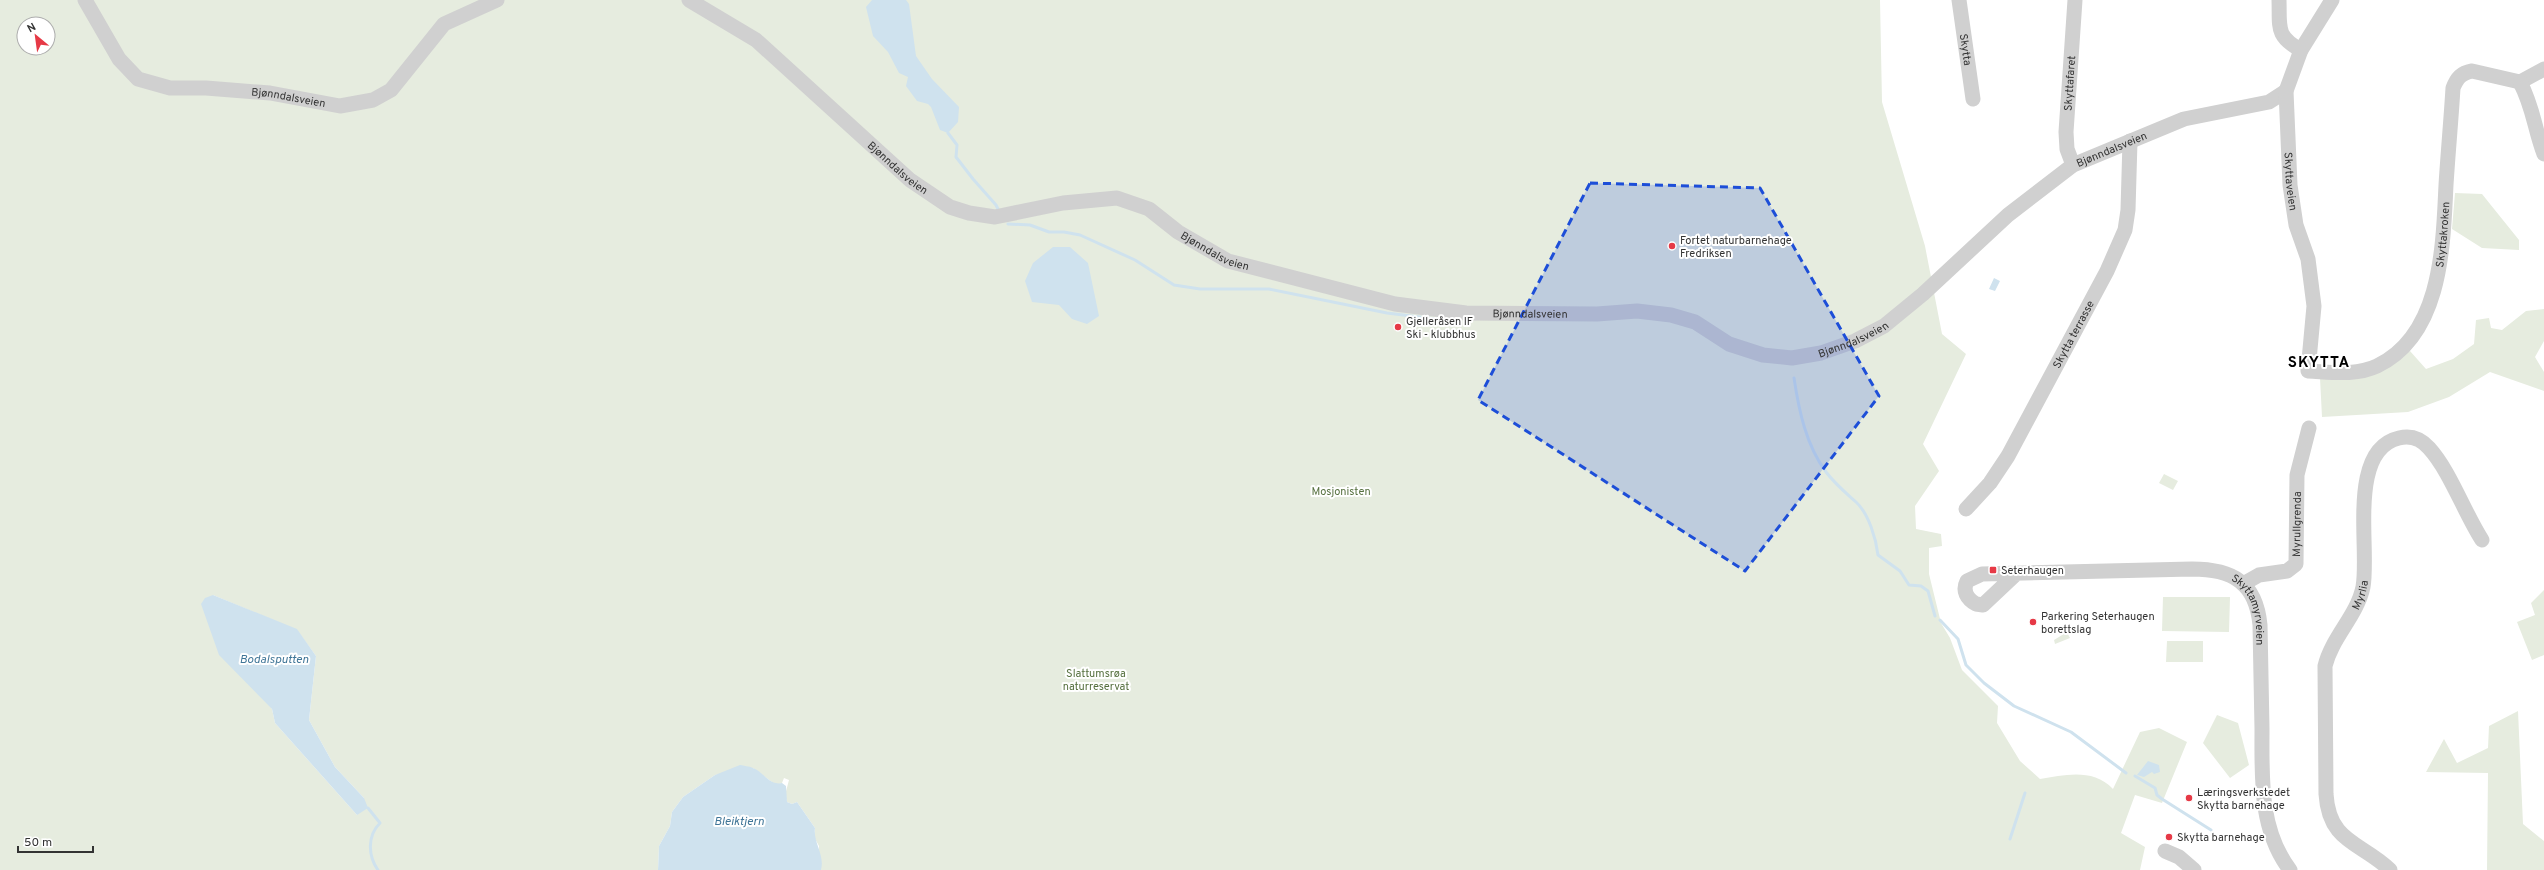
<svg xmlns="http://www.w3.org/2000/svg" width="2544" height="870" viewBox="0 0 2544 870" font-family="Overpass,sans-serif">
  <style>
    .green { fill: #e6ecdf; fill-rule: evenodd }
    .water { fill: #cfe2ee }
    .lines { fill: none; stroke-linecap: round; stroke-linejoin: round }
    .stream { stroke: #cfe2ee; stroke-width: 3 }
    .minor { stroke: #d0d0d0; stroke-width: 15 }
    .marked { fill: #1d4ed8; fill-opacity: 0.2; stroke: #1d4ed8; stroke-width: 3; stroke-dasharray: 8 5; stroke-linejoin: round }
    .poi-dot { fill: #e63946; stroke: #fff; stroke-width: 1.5 }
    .labels { text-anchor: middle; stroke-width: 4; stroke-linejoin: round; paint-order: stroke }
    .street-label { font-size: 11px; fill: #333; stroke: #fff }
    .poi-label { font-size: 11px; fill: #333; stroke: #fff; text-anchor: start }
    .park-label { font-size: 11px; fill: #56703f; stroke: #fff }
    .water-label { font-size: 12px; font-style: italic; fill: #3f7597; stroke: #fff }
    .district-label { font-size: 15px; font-weight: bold; letter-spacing: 1px; fill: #000; stroke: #fff }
  </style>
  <rect width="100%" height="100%" fill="#fff"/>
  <path class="green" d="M 0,0 L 1880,0 L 1882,102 L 1925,246 L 1942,334 L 1966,354 L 1923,444 L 1939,471 L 1915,506 L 1916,529 L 1941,534 L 1942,546 L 1929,548 L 1929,574 L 1941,623 L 1950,638 L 1962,670 L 1998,706 L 1997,723 L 2020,761 L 2040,779 C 2065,775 2093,768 2113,789 L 2140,732 L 2159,728 L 2187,742 L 2162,803 L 2135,795 L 2121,833 L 2145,847 L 2140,870 L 819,870 L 819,846 L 814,837 L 815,828 L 797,802 L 792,804 L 787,802 L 785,795 L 789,780 L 784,778 L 782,783 L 776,785 L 753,768 L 715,775 L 683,797 L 672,812 L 670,826 L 659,846 L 658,870 L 0,870 ZM 24,24 L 48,24 L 48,48 L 24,48 ZM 213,595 L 297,630 L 316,656 L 309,720 L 335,767 L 364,798 L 357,815 L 275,723 L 272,709 Z
    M 2455,193 L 2482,194 L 2519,240 L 2519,250 L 2482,248 L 2452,229 Z
    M 2544,309 L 2544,341 L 2535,357 L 2544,372 L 2544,391 L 2490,372 L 2449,397 L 2408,412 L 2322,417 L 2320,378 L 2379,372 L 2410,351 L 2426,369 L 2453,359 L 2474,344 L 2476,320 L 2489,318 L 2491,328 L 2502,330 L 2526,311 Z
    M 2164,474 L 2178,481 L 2173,490 L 2159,483 Z
    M 2544,590 L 2544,655 L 2532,660 L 2517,622 L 2535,615 L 2531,603 Z
    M 2163,597 L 2230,597 L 2229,632 L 2162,631 Z
    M 2067,632 L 2070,638 L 2055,644 L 2054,640 Z
    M 2167,641 L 2203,641 L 2203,662 L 2166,662 Z
    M 2518,711 L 2523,824 L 2544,841 L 2544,870 L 2487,870 L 2488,773 L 2426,772 L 2444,739 L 2457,763 L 2488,748 L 2489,726 Z
    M 2217,715 L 2238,723 L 2249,765 L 2230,778 L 2203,743 Z"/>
  <path class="water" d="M 872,0 L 906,0 L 909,4 L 916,56 L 932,79 L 959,107 L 958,122 L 948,133 L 940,130 L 931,107 L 928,104 L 917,101 L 906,86 L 908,77 L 899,73 L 888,52 L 873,36 L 866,7 Z
    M 1053,247 L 1070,247 L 1088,263 L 1099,316 L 1087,324 L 1072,319 L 1059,305 L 1032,302 L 1025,281 L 1033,263 Z
    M 1994,278 L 2000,281 L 1995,291 L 1989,289 Z
    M 213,595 L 297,629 L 316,656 L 309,720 L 335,767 L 364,798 L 368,808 L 357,815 L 275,723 L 272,709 L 219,655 L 201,604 L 205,598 Z
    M 2148,761 L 2159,765 L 2160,772 L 2154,774 L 2152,772 L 2144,777 L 2137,775 Z
    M 740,765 C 744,766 749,766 753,768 C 764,772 769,786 782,783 L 786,786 L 787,802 L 792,804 L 797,802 L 815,828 C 813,843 825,854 821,870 L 658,870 L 659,846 L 670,826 L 672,812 L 683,797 L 715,775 Z"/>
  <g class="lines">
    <path class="stream" d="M 948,133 L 957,145 L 956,157 L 973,179 L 996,205 L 999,211
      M 1008,224 L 1030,225 L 1049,232 L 1064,232 L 1080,235 L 1135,260 L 1174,285 L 1200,289 L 1269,289 L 1387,313 L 1460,322
      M 1794,378 C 1799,411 1806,445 1826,472 C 1835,484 1846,493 1856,502 C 1869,514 1876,539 1878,555 L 1900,571 L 1909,585 L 1921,586 L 1928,591 L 1935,616
      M 1940,620 L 1958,639 L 1966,665 L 1984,683 L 2014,706 L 2071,732 L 2126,773
      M 2135,776 L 2155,788 L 2157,795 L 2162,799 L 2211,830
      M 368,808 L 380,823 C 367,836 368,856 378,870
      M 2010,839 L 2025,793"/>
    <g class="minor">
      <path id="s1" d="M 85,0 L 119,59 L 138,79 L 170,88 L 206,88 L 270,93 L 340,106 L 373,100 L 391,90 L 444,24 L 497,0"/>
      <path id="s2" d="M 689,0 L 756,40 L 910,180 L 950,207 L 969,213 L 995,217 L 1063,203 L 1117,198 L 1149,209 L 1178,232 L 1228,261 L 1395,304 L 1466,313 L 1597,314 L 1637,311 L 1671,315 L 1695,322 L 1729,344 L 1763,355 L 1792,358 L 1821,353 L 1855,341 L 1884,326 L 1923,294 L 2008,215 L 2073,165 L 2184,119 L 2269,102 L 2286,91"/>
      <path id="s3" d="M 1959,0 L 1973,99"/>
      <path d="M 2279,0 C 2280,27 2275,36 2301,50"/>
      <path id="s4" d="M 2332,0 L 2301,50 L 2286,91 L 2290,185 L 2296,225 L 2308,259 L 2314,306 L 2308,371 C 2331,372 2356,376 2377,366 C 2442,335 2443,246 2446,185 C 2448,153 2451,121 2453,88 C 2457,78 2461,73 2472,71 L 2520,82 L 2544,69"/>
      <path d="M 2520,82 C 2534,109 2534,128 2544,154"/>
      <path id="s5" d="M 2073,165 L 2067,149 L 2066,132 L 2075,0"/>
      <path id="s6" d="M 1966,509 L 1990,483 L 2008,456 L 2107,271 L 2125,230 L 2128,210 L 2130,141"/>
      <path id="s7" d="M 2017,573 L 1983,605 L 1976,604 C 1967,599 1962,591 1967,581 L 1982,574 L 2192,569 C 2232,569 2256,582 2260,625 C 2261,660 2261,694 2262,729 C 2262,778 2259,829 2290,870"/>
      <path id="s8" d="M 2243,584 L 2259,575 L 2287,571 L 2296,564 L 2297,475 L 2309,428"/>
      <path d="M 2165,851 L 2179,857 L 2194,870"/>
      <path id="s9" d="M 2390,870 C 2361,842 2329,843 2326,794 L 2325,666 C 2332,637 2357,616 2363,587 C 2370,549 2347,450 2399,438 C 2411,435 2421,439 2429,448 C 2450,471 2464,512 2482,540"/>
    </g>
  </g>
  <path class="marked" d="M 1590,183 L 1760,188 L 1879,396 L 1745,571 L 1478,400 Z"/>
  <g class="poi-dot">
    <circle cx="1672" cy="246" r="4"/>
    <circle cx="1398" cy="327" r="4"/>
    <rect x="1989" y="566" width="8" height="8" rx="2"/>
    <circle cx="2033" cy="622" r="4"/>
    <circle cx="2189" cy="798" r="4"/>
    <circle cx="2169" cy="837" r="4"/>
  </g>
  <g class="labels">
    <g class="street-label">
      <text dy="4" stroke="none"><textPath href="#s3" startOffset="50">Skytta</textPath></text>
      <text dy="4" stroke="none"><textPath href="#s5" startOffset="83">Skyttafaret</textPath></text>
      <text dy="4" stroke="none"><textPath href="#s1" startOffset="248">Bjønndalsveien</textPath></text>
      <text dy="4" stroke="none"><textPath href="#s2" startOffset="1601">Bjønndalsveien</textPath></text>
      <text dy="4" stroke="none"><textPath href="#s2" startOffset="269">Bjønndalsveien</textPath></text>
      <text dy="4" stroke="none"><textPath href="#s4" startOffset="193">Skyttaveien</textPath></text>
      <text dy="4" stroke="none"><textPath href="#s4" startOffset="610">Skyttakroken</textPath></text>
      <text dy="4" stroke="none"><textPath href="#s2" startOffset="617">Bjønndalsveien</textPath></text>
      <text dy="4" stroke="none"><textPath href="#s2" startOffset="941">Bjønndalsveien</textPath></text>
      <text dy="4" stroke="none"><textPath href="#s6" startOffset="206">Skytta terrasse</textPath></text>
      <text dy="4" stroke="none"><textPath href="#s2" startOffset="1277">Bjønndalsveien</textPath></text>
      <text dy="4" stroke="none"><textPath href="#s8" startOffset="98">Myrullgrenda</textPath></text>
      <text dy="4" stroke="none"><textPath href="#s9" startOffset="312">Myrlia</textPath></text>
      <text dy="4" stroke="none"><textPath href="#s7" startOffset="389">Skyttamyrveien</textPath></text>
    </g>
    <g class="poi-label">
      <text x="1680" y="244">Fortet naturbarnehage<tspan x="1680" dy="13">Fredriksen</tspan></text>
      <text x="1406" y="325">Gjelleråsen IF<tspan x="1406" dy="13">Ski - klubbhus</tspan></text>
      <text x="2001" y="574">Seterhaugen</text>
      <text x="2041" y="620">Parkering Seterhaugen<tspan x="2041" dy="13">borettslag</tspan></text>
      <text x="2197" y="796">Læringsverkstedet<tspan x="2197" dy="13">Skytta barnehage</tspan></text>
      <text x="2177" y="841">Skytta barnehage</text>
    </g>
    <g class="park-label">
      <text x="1341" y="495">Mosjonisten</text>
      <text x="1096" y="677">Slattumsrøa<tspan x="1096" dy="13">naturreservat</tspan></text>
    </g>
    <g class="water-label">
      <text x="274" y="663">Bodalsputten</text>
      <text x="739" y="825">Bleiktjern</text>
    </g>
    <g class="district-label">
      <text x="2319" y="367">SKYTTA</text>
    </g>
  </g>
  <g transform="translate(36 36) rotate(331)"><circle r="19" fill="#ffffff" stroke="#adadad"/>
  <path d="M0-3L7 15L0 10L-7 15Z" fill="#e63946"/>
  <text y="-6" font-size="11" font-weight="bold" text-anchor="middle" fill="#333333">N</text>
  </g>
  <path d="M18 846v6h75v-6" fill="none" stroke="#333333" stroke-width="2"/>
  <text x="24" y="846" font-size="12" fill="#333333" stroke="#ffffff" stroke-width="3" paint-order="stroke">50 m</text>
</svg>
